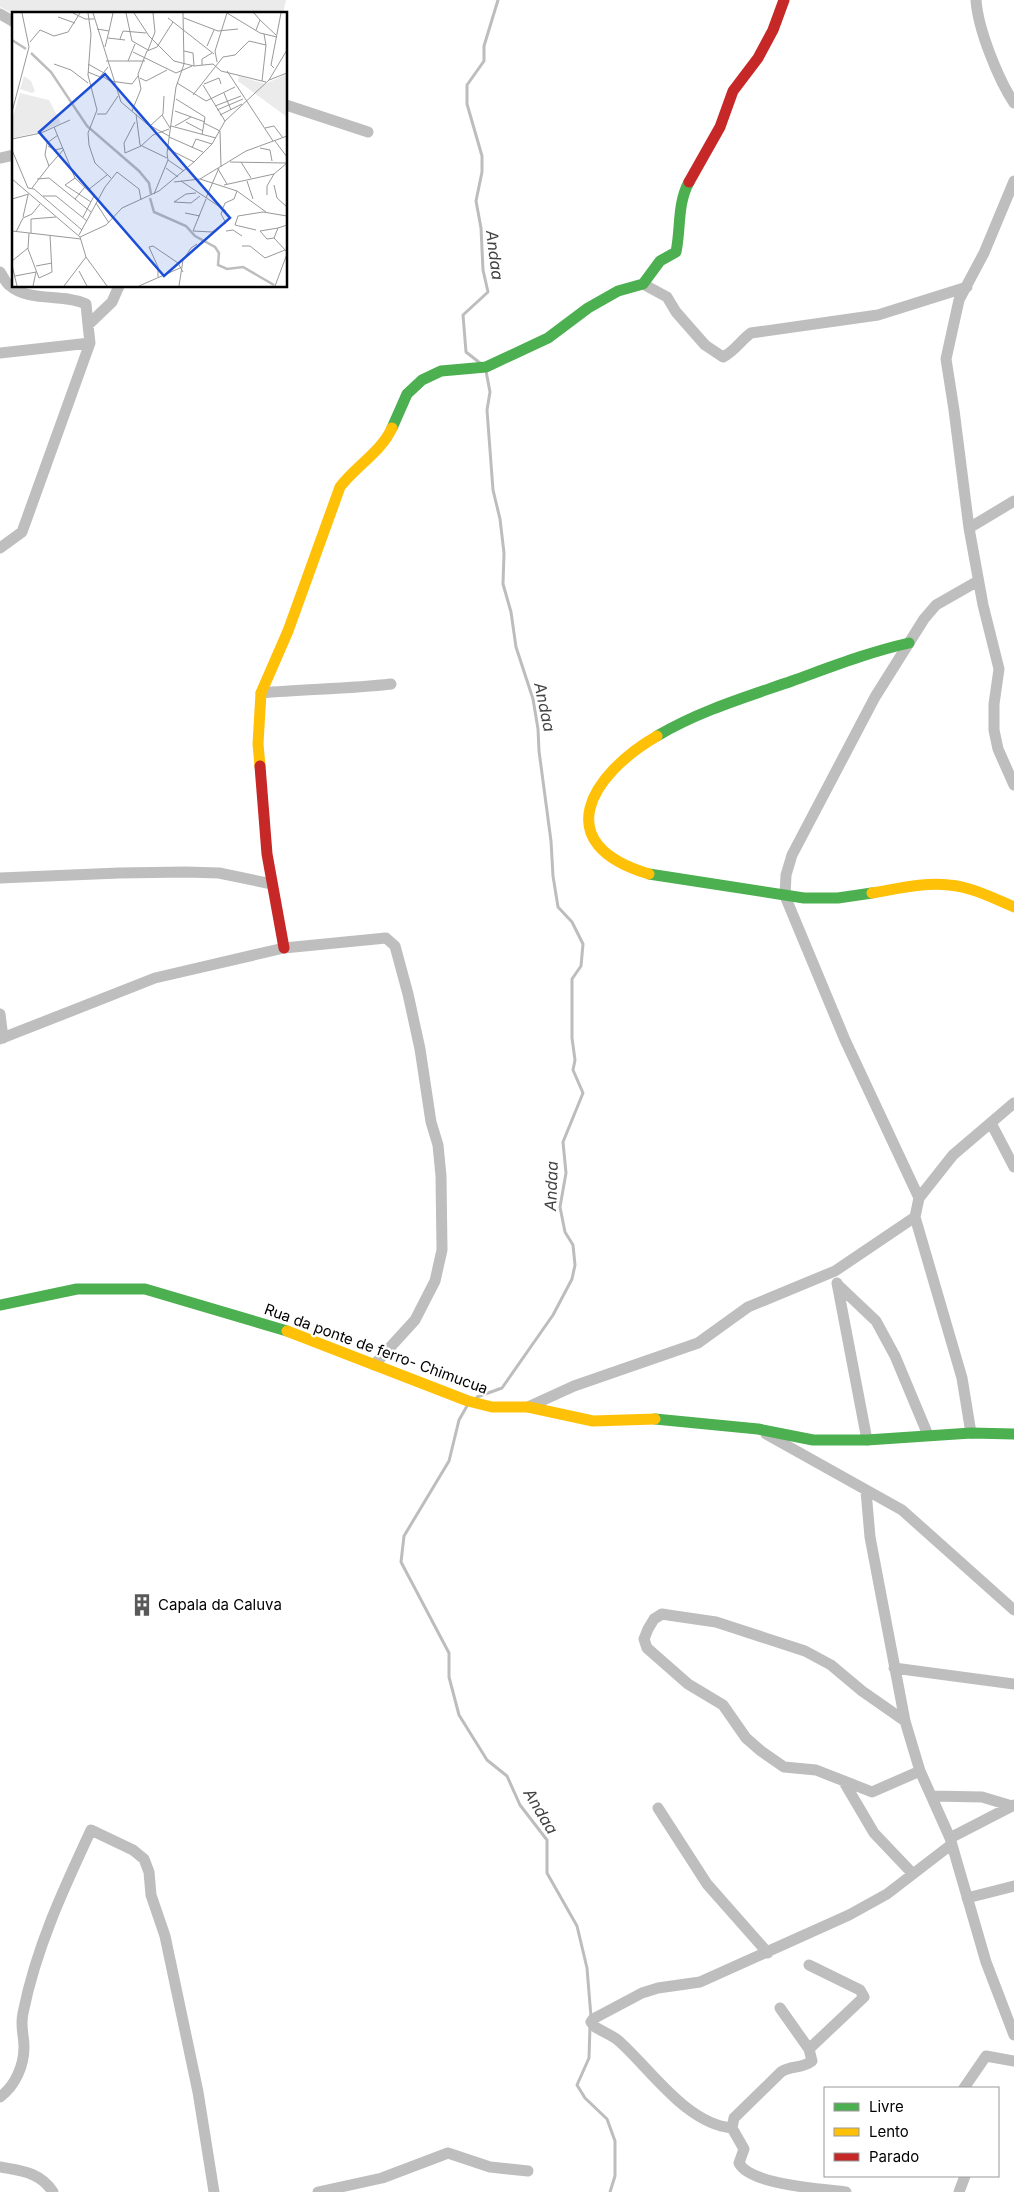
<svg xmlns="http://www.w3.org/2000/svg" width="1014" height="2192" viewBox="0 0 1014 2192" font-family="Inter,sans-serif">
  <style>
    .green { fill: #ebebeb }
    .lines { fill: none; stroke-linecap: round; stroke-linejoin: round }
    .stream { stroke: #bdbdbd; stroke-width: 3 }
    .street { stroke: #bebebe; stroke-width: 11 }
    .fast { stroke: #4caf50; stroke-width: 11 }
    .slow { stroke: #ffc107; stroke-width: 11 }
    .jam { stroke: #c62828; stroke-width: 11 }
    .labels { text-anchor: middle; stroke-width: 4.5; stroke-linejoin: round; paint-order: stroke }
    .street-label { font-size: 15px; fill: #000; stroke: #fff }
    .poi-label { font-size: 15px; fill: #000; stroke: #fff; text-anchor: start }
    .water-label { font-size: 16px; font-style: italic; fill: #424242; stroke: #fff }
    .inset-river { fill: none; stroke: #bdbdbd; stroke-width: 2.5 }
    .inset-road { fill: none; stroke: #999; stroke-width: 1 }
    .view { fill: #1d4ed8; fill-opacity: 0.15; stroke: #1d4ed8; stroke-width: 2.5 }
    .inset-edge { fill: none; stroke: #000; stroke-width: 2.5 }
  </style>
  <rect width="100%" height="100%" fill="#fff"/>
  <path class="green" d="M 0,0 L 286,0 L 283,14 L 14,14 L 0,7 Z"/>
  <g class="lines">
    <path class="stream" d="M 480,363 L 466,352 L 463,315 L 488,292 L 483,270 L 481,228 L 476,201 L 482,172 L 482,156 L 467,104 L 467,85 L 484,61 L 484,46 L 498,0
      M 477,1397 L 502,1388 L 553,1315 L 572,1279 L 575,1265 L 573,1245 L 565,1232 L 560,1207 L 566,1173 L 563,1142 L 583,1093 L 573,1070 L 575,1060 L 572,1038 L 572,979 L 581,966 L 583,944 L 572,922 L 558,907 L 553,876 L 551,841 L 539,751 L 538,729 L 533,699 L 516,647 L 511,612 L 503,584 L 504,553 L 500,519 L 493,490 L 487,410 L 490,392 L 486,371
      M 467,1406 L 459,1420 L 449,1461 L 404,1536 L 401,1562 L 449,1653 L 449,1677 L 459,1715 L 487,1760 L 507,1776 L 520,1805 L 547,1840 L 547,1873 L 577,1926 L 587,1968 L 591,2017
      M 590,2026 L 589,2058 L 577,2085 L 585,2098 L 607,2119 L 615,2141 L 615,2176 L 610,2192"/>
    <path class="street" d="M 976,0 C 978,29 998,79 1014,103
      M 0,14 L 14,22
      M 286,105 L 368,132
      M 0,158 L 14,155
      M 1014,181 L 984,253 L 959,300 L 946,359 L 954,410 L 969,528 L 983,605 L 999,669 L 994,704 L 994,730 L 998,749 L 1014,785
      M 0,272 C 3,276 5,282 9,285 C 29,303 63,293 86,304 L 88,325
      M 643,284 L 667,297 L 676,312 L 705,345 L 723,357 C 735,351 740,341 751,333 L 878,315 L 967,287
      M 0,353 L 90,343
      M 969,528 L 1014,501
      M 0,548 L 22,532 L 90,343 L 88,325 L 112,302 L 119,286
      M 261,693 C 305,689 348,689 391,684
      M 0,878 L 119,873 L 186,872 L 219,873 L 272,884
      M 0,1014 L 3,1038
      M 0,1039 L 155,978 L 284,948 L 386,938 L 395,946 L 408,994 L 420,1049 L 431,1122 L 438,1145 L 441,1176 L 442,1250 L 435,1281 L 415,1320 L 374,1365
      M 991,1123 L 1014,1167
      M 919,1198 L 845,1040 L 785,896 L 786,875 L 792,855 L 875,697 L 924,619 L 936,605 L 978,581
      M 837,1283 L 867,1440
      M 838,1285 L 876,1321 L 895,1356 L 928,1435
      M 528,1407 L 574,1386 L 698,1343 L 748,1307 L 835,1271 L 915,1217
      M 971,1433 L 962,1378 L 915,1217 L 919,1198 L 953,1155 L 1014,1103
      M 766,1434 L 902,1510 L 1014,1610
      M 866,1491 L 870,1537 L 905,1721 L 920,1771 L 950,1838 L 986,1962 L 1014,2035
      M 894,1668 L 1014,1684
      M 905,1721 L 862,1691 L 831,1665 L 805,1651 L 716,1622 L 668,1615 L 662,1614 L 654,1619 L 648,1629 L 644,1639 L 647,1648 L 688,1684 L 723,1705 L 746,1738 L 761,1751 L 784,1767 L 816,1770 L 872,1792 L 920,1771
      M 844,1782 L 874,1833 L 913,1874
      M 932,1796 L 982,1797 L 1012,1806
      M 658,1808 L 707,1884 L 768,1953
      M 950,1838 L 1014,1805
      M 967,1898 L 1014,1886
      M 809,1965 L 860,1990 L 864,1997 L 809,2049
      M 780,2008 L 809,2049 L 812,2061 C 802,2069 791,2065 781,2072 L 734,2118 L 732,2128 L 744,2149 L 739,2163 C 750,2185 823,2189 846,2192
      M 964,2088 L 986,2056 L 1014,2061
      M 0,2097 C 15,2086 24,2066 24,2047 C 24,2034 20,2028 23,2013 C 36,1948 63,1890 91,1830 L 133,1850 L 144,1859 L 149,1872 L 151,1895 L 165,1936 L 198,2092 L 214,2192
      M 732,2128 C 687,2124 652,2071 620,2042 C 613,2035 602,2032 594,2026 L 591,2022 L 593,2019 L 642,1993 L 658,1988 L 700,1982 L 849,1915 L 887,1894 L 952,1844
      M 0,2167 C 22,2171 40,2172 53,2192
      M 318,2192 L 382,2178 L 448,2153 L 490,2167 L 528,2171
      M 959,2192 L 965,2176"/>
    <path class="fast" d="M 392,428 L 407,394 L 422,380 L 441,371 L 486,367 L 548,338 L 588,308 L 618,291 L 643,284 L 660,261 L 676,252 C 681,228 677,204 689,182
      M 657,736 C 699,711 746,697 792,681 C 831,667 869,652 909,643
      M 649,874 L 804,898 L 838,898 L 872,893
      M 0,1305 L 77,1289 L 145,1289 L 287,1331
      M 655,1419 L 758,1429 L 813,1440 L 867,1440 L 971,1433 L 1014,1434"/>
    <path class="slow" d="M 260,766 L 258,744 L 261,693 L 288,631 L 340,487 C 356,466 381,452 392,428
      M 649,874 C 548,844 590,775 657,736
      M 872,893 C 897,889 924,882 949,885 C 972,887 993,898 1014,907
      M 287,1331 L 468,1401 L 492,1407 L 528,1407 L 593,1421 L 655,1419"/>
    <path class="jam" d="M 689,182 L 720,127 L 733,91 L 758,58 L 773,30 L 784,0
      M 260,766 L 267,854 L 284,948"/>
  </g>
  <defs>
    <symbol id="building-bare" viewBox="-9 -9 18 18"><path d="M-4-6H4V6H1V3H-1V6H-4ZM-2.5-4.3h1.7v1.8h-1.7ZM.8-4.3h1.7v1.8H.8ZM-2.5-1h1.7V.8h-1.7ZM.8-1h1.7V.8H.8Z" fill="#595959" stroke="#fff" stroke-width="2.5" paint-order="stroke"/></symbol>
  </defs>
  <g fill-rule="evenodd">
    <use href="#building-bare" x="126" y="1589" width="32" height="32"/>
  </g>
  <g class="labels">
    <g class="street-label">
      <text transform="translate(376 1349) rotate(20)" y="5">Rua da ponte de ferro- Chimucua</text>
    </g>
    <g class="poi-label">
      <text x="158" y="1610">Capala da Caluva</text>
    </g>
    <g class="water-label">
      <text transform="translate(495 255) rotate(83)" y="6">Andaa</text>
      <text transform="translate(545 707) rotate(78)" y="6">Andaa</text>
      <text transform="translate(551 1186) rotate(-88)" y="6">Andaa</text>
      <text transform="translate(541 1811) rotate(59)" y="6">Andaa</text>
    </g>
  </g>
  <g transform="translate(12 12)">
    <rect width="275" height="275" fill="#fff"/>
    <path d="M 275,62 L 275,105 L 226,69 L 227,64 L 253,72 ZM 12,64 L 19,69 L 23,79 L 20,81 L 8,77 ZM 8,81 L 37,88 L 49,111 L 28,120 L 0,126 L 0,108 Z" fill="#ebebeb"/>
    <path class="inset-river" d="M 0,28 L 14,37M 19,41 L 39,60 L 75,114 L 127,159 L 137,171 L 139,182M 138,186 L 142,200 L 174,214 L 183,224 L 203,235 L 207,241 L 206,253 L 215,257 L 231,255 L 262,273"/>
    <path class="inset-road" d="M 61,1 L 73,7 L 82,7M 76,1 L 79,22 L 76,63 L 85,98 L 76,121 L 77,133 L 83,151 L 99,166M 81,1 L 109,90 L 135,112 L 157,124M 114,1 L 120,29 L 136,38M 122,1 L 137,24 L 162,49 L 182,54 L 201,52 L 209,59 L 254,70M 171,1 L 172,52 L 164,75 L 155,141 L 156,148 L 172,159M 242,1 L 248,8 L 244,18M 46,5 L 63,11M 156,6 L 202,42M 172,6 L 206,19 L 226,17M 248,8 L 264,23M 85,17 L 97,19 L 101,1M 96,26 L 113,28M 108,27 L 111,19 L 134,21M 18,30 L 28,18 L 42,24 L 56,20 L 68,1M 195,34 L 202,18M 93,35 L 97,19M 136,38 L 143,20 L 141,1M 172,39 L 181,41 L 182,54M 121,40 L 164,61 L 180,54M 94,49 L 133,49M 116,49 L 123,32M 205,50 L 203,39 L 215,1 L 248,21 L 265,25M 42,52 L 59,58 L 76,71M 76,52 L 92,61M 190,53 L 190,47 L 200,41M 262,56 L 259,53 L 269,1M 215,59 L 261,129M 76,60 L 88,65 L 96,55M 90,64 L 98,69 L 120,72 L 126,64M 128,66 L 134,69 L 155,58M 257,68 L 275,61M 250,69 L 254,33 L 252,22M 165,71 L 194,89 L 223,75M 192,72 L 207,66 L 209,72M 191,73 L 213,109M 212,81 L 219,98M 181,83 L 211,45 L 223,43 L 237,29 L 254,33M 164,87 L 193,105 L 190,123M 203,94 L 229,84M 205,98 L 231,87M 120,99 L 129,77 L 126,62 L 135,39 L 145,35 L 161,10M 163,99 L 193,110M 0,100 L 17,35 L 10,1M 85,102 L 94,102 L 106,84M 124,102 L 128,133 L 155,146M 150,103 L 158,116M 208,103 L 230,92M 123,110 L 112,131 L 113,141 L 129,134 L 141,123 L 157,117M 174,110 L 191,119M 192,111 L 208,119 L 209,155M 138,114 L 151,102 L 152,84M 159,114 L 204,126M 163,114 L 179,105M 42,115 L 63,166 L 86,188M 253,116 L 262,114 L 271,126M 157,125 L 191,140M 0,127 L 29,121 L 58,108M 263,129 L 275,145M 36,134 L 43,138 L 51,136M 180,136 L 184,127 L 200,132M 248,136 L 258,138 L 260,149M 156,137 L 182,150M 0,138 L 16,176 L 22,177 L 70,218M 218,150 L 274,151M 229,150 L 239,166M 37,154 L 52,137M 154,156 L 166,165M 206,157 L 215,172M 63,166 L 53,173 L 79,190M 0,167 L 68,225 L 74,245M 25,167 L 37,166 L 79,200M 188,167 L 225,179 L 254,200M 169,169 L 214,199M 235,169 L 241,187M 162,170 L 188,167 L 234,139 L 275,124M 212,173 L 262,162 L 275,151M 262,173 L 265,186 L 275,195M 20,176 L 37,154 L 33,143 L 35,131 L 46,123M 76,178 L 95,163M 184,181 L 174,182 L 162,190 L 179,191 L 188,184M 142,182 L 156,148M 255,183 L 255,174 L 262,162M 31,184 L 44,184 L 75,209M 194,186 L 207,156M 0,187 L 17,182M 63,187 L 73,175M 194,187 L 181,219 L 200,220 L 214,211 L 209,202 L 211,197M 84,191 L 97,211M 211,196 L 213,191 L 222,187 L 225,179M 173,201 L 188,204M 11,205 L 16,183M 71,205 L 82,184M 275,213 L 266,216 L 262,226 L 275,240M 244,218 L 223,213 L 226,204 L 251,200 L 275,204M 0,219 L 69,227M 214,219 L 221,218 L 230,224M 4,220 L 11,206 L 20,202 L 28,192M 17,221 L 16,237 L 27,266 L 40,260 L 38,223M 19,221 L 19,207 L 44,205M 67,223 L 93,175 L 105,160 L 127,177 L 129,188M 68,225 L 94,213 L 110,196 L 147,179 L 182,150 L 200,132 L 213,109 L 257,68 L 275,38M 262,226 L 255,227 L 248,219 L 266,216M 230,234 L 238,234 L 253,246 L 273,238M 0,249 L 16,236M 0,253 L 5,274M 24,254 L 40,251M 67,259 L 75,274M 3,264 L 24,260 L 21,274M 146,265 L 146,255 L 137,235 L 141,234 L 166,251 L 171,260M 52,274 L 74,245 L 95,274M 127,274 L 168,256M 167,274 L 171,248 L 179,236 L 185,232M 263,274 L 275,242"/>
    <path class="view" d="M 93,62 L 218,206 L 152,264 L 27,120 Z"/>
    <rect width="275" height="275" class="inset-edge"/>
  </g>
  <rect x="824" y="2087" width="175" height="90" fill="#ffffff" stroke="#999999"/>
  <rect x="834" y="2103" width="25" height="8" fill="#4caf50" stroke="#999999"/>
  <text x="869" y="2112" font-size="15" fill="#000000">Livre</text>
  <rect x="834" y="2128" width="25" height="8" fill="#ffc107" stroke="#999999"/>
  <text x="869" y="2137" font-size="15" fill="#000000">Lento</text>
  <rect x="834" y="2153" width="25" height="8" fill="#c62828" stroke="#999999"/>
  <text x="869" y="2162" font-size="15" fill="#000000">Parado</text>
</svg>
